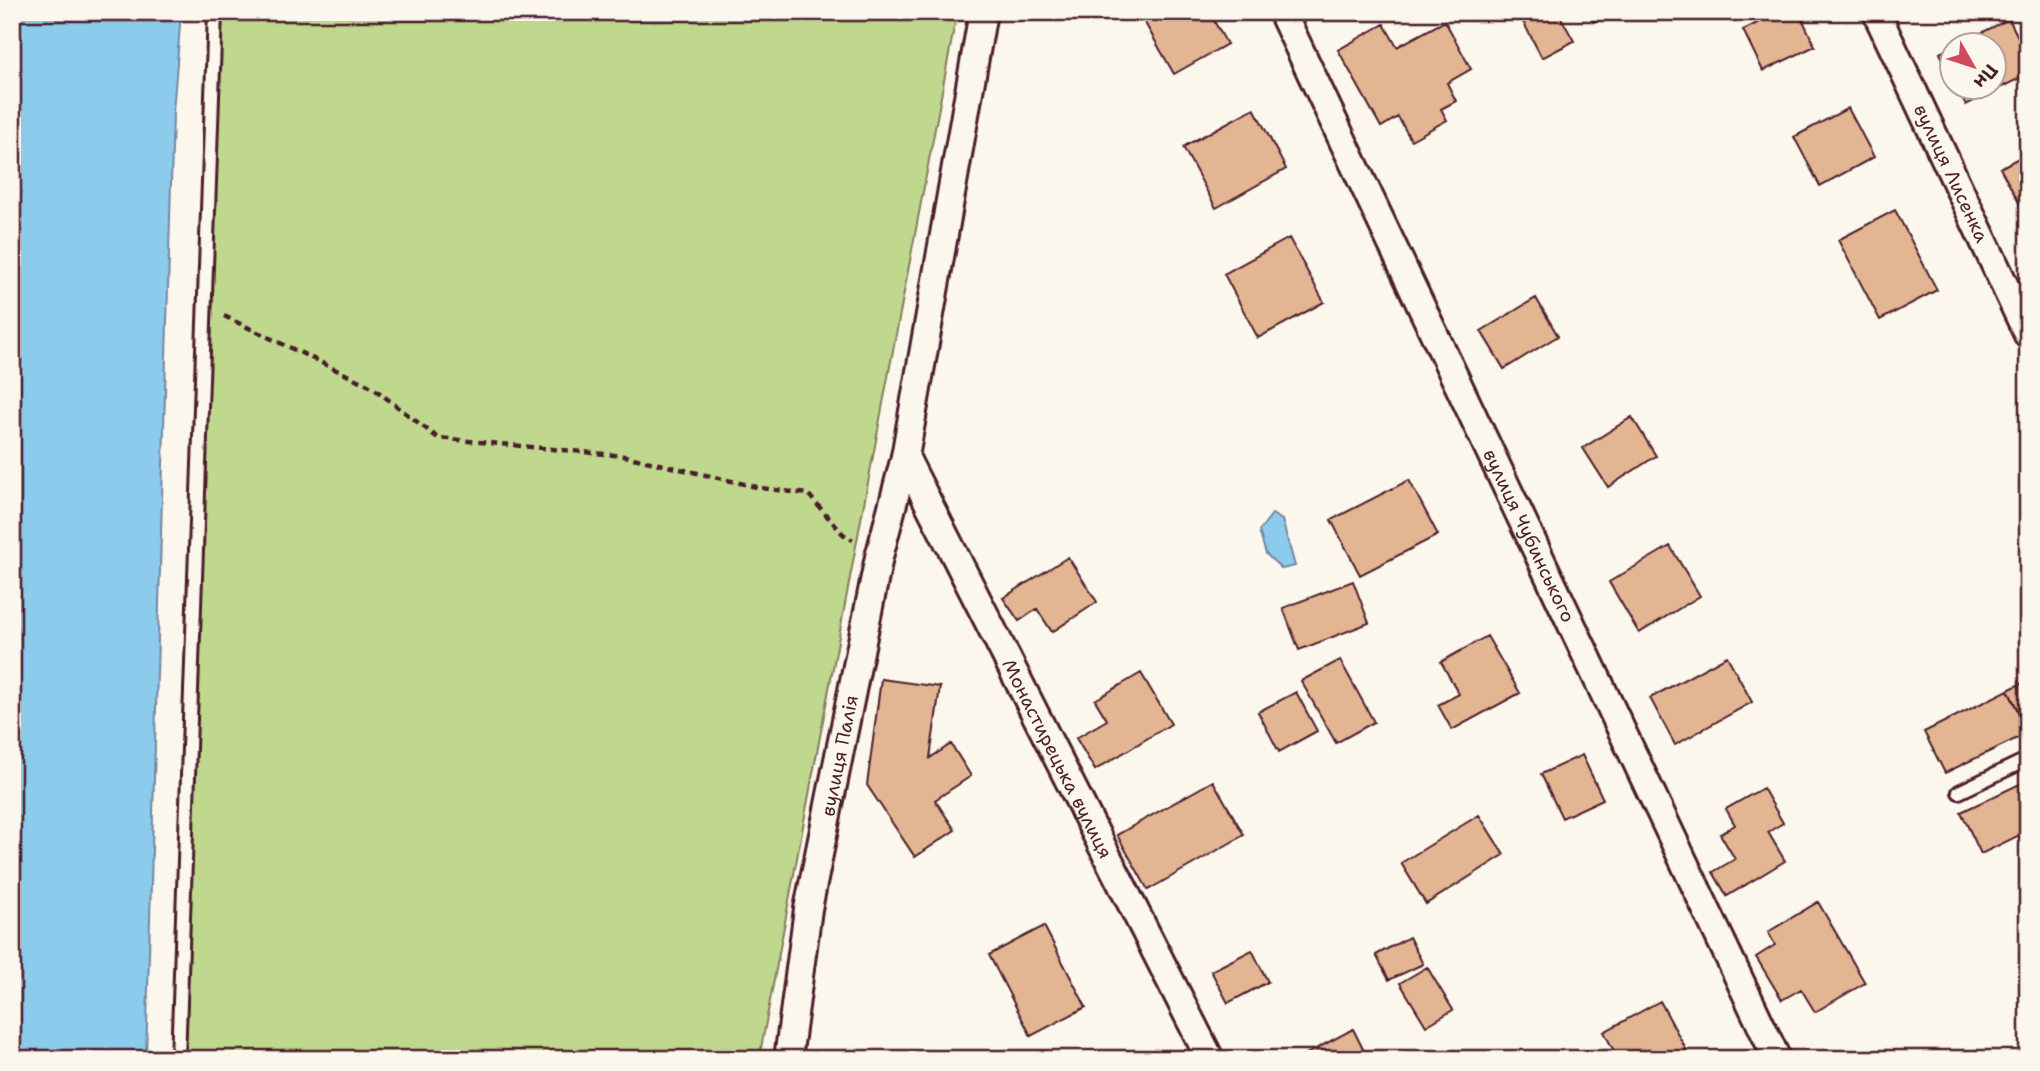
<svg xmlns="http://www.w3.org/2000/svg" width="2040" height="1071" viewBox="0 0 2040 1071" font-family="'Shantell Sans',sans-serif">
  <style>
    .green { fill: #bfd88e; stroke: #847c5c; stroke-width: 2 }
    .water { fill: #8dcbed; stroke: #72869f; stroke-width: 2 }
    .building { fill: #e3b593; stroke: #4a1f2b; stroke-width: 2 }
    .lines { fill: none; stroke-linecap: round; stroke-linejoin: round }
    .service-casing { stroke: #4a1f2b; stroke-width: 18 }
    .minor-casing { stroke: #4a1f2b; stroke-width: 32 }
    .path { stroke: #4a1f2b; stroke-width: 4.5; stroke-dasharray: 7 5; stroke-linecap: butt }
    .service { stroke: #fbf7ec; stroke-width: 12 }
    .minor { stroke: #fbf7ec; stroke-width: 26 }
    .labels { text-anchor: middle; stroke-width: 7; stroke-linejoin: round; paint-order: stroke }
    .street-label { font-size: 19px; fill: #4a1f2b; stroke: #fbf7ec }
  </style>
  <rect width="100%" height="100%" fill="#fbf7ec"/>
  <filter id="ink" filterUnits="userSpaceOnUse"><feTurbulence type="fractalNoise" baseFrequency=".0143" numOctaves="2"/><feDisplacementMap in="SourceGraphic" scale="14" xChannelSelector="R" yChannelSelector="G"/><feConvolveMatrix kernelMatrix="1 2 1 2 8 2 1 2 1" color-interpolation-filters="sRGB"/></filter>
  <g filter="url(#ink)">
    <path class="green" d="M 215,12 L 957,12 L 759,1059 L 178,1059 Z"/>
    <path class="water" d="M 12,12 L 181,12 L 173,113 L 146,1059 L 12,1059 Z
      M 1272,514 L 1282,520 L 1295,566 L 1282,569 L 1266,554 L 1259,531 Z"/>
    <path class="building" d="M 1148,12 L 1209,12 L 1227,44 L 1174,74 L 1141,16 Z
      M 1518,12 L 1558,12 L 1574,41 L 1542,58 Z
      M 1588,12 L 1611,12 L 1593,22 Z
      M 1780,12 L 1799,12 L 1815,46 L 1763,71 L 1743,30 Z
      M 2009,19 L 2028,57 L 2028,74 L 1966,105 L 1957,88 L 1994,88 L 1994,46 L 1955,46 Z
      M 1445,21 L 1471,69 L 1447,83 L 1456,101 L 1441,109 L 1447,120 L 1411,140 L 1398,117 L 1381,127 L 1338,50 L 1384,24 L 1397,47 Z
      M 1952,47 L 1952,79 L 1940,53 Z
      M 1254,108 L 1286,169 L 1216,208 L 1183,147 Z
      M 1848,108 L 1874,157 L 1820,186 L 1794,137 Z
      M 2028,153 L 2028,219 L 2000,168 Z
      M 1895,210 L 1937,290 L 1880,320 L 1838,240 Z
      M 1289,238 L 1324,302 L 1258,338 L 1224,274 Z
      M 1536,298 L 1558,336 L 1504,369 L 1481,331 Z
      M 1632,417 L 1656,456 L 1608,487 L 1583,448 Z
      M 1409,480 L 1438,535 L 1360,575 L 1331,520 Z
      M 1670,546 L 1700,596 L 1639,633 L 1609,582 Z
      M 1068,557 L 1097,602 L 1052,632 L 1037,609 L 1019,621 L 1003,598 Z
      M 1353,581 L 1369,623 L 1299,650 L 1283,608 Z
      M 1487,636 L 1520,693 L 1452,730 L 1438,705 L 1459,694 L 1441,662 Z
      M 1727,656 L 1752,702 L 1675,745 L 1650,698 Z
      M 1340,660 L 1374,722 L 1336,743 L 1301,681 Z
      M 1141,673 L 1171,724 L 1095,770 L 1076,738 L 1107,720 L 1095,700 Z
      M 881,679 L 940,687 L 930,758 L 951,744 L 971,776 L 935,800 L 955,830 L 915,857 L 867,785 Z
      M 2028,680 L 2028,731 L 2008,690 Z
      M 2008,690 L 2028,733 L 1945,773 L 1924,732 Z
      M 1296,692 L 1317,731 L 1279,752 L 1258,712 Z
      M 1582,755 L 1603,799 L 1562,818 L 1541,774 Z
      M 2028,780 L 2028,831 L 1981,854 L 1961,812 Z
      M 1213,781 L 1244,835 L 1148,890 L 1117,835 Z
      M 1763,788 L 1783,823 L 1768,832 L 1785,861 L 1727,896 L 1713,872 L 1735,859 L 1720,834 L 1735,825 L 1726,809 Z
      M 1479,815 L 1504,855 L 1426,904 L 1401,863 Z
      M 1818,902 L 1865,983 L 1815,1012 L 1801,989 L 1782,1000 L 1756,957 L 1775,945 L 1768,932 Z
      M 1044,926 L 1086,1007 L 1031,1036 L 989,955 Z
      M 1409,937 L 1423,964 L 1389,980 L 1376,955 Z
      M 1252,950 L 1268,982 L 1228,1003 L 1211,971 Z
      M 1427,967 L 1453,1010 L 1426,1026 L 1400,983 Z
      M 1660,1001 L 1687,1051 L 1673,1059 L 1618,1059 L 1604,1032 Z
      M 1353,1029 L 1368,1059 L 1297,1059 Z"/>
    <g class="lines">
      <defs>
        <path id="service" d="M 1959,792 L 2028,759
          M 178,1059 L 215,12"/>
        <g id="minor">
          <path id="s1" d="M 1282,12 L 1777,1059"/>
          <path id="s2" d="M 1876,12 L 2028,335"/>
          <path id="s3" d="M 905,457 L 1210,1059"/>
          <path id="s4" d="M 788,1059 L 808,909 L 879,557 L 905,457 L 983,12"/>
        </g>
      </defs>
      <use href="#service" class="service-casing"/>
      <use href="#minor" class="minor-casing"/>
      <path class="path" d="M 224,316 L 372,387 L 438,438 L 625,456 L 761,488 L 808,494 L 843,534 L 853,540"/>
      <use href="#service" class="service"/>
      <use href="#minor" class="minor"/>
    </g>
  </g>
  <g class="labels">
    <g class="street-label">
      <text dy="7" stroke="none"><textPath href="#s2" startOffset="178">вулиця Лисенка</textPath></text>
      <text dy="7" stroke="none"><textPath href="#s1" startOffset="579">вулиця Чубинського</textPath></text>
      <text dy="7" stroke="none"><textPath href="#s4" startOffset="308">вулиця Палія</textPath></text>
      <text dy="7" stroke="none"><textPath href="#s3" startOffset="338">Монастирецька вулиця</textPath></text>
    </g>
  </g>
  <rect width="2040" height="1071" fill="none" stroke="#fbf7ec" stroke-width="42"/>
  <rect x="21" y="21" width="1998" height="1029" fill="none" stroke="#4a1f2b" stroke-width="2.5" filter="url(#ink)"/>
  <g transform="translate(1973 66) rotate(129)"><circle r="33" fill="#fbf7ec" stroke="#b4a19f" stroke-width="2"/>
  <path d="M0-5L12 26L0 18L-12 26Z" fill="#d1495b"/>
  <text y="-10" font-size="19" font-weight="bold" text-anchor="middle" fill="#4a1f2b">Пн</text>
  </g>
</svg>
